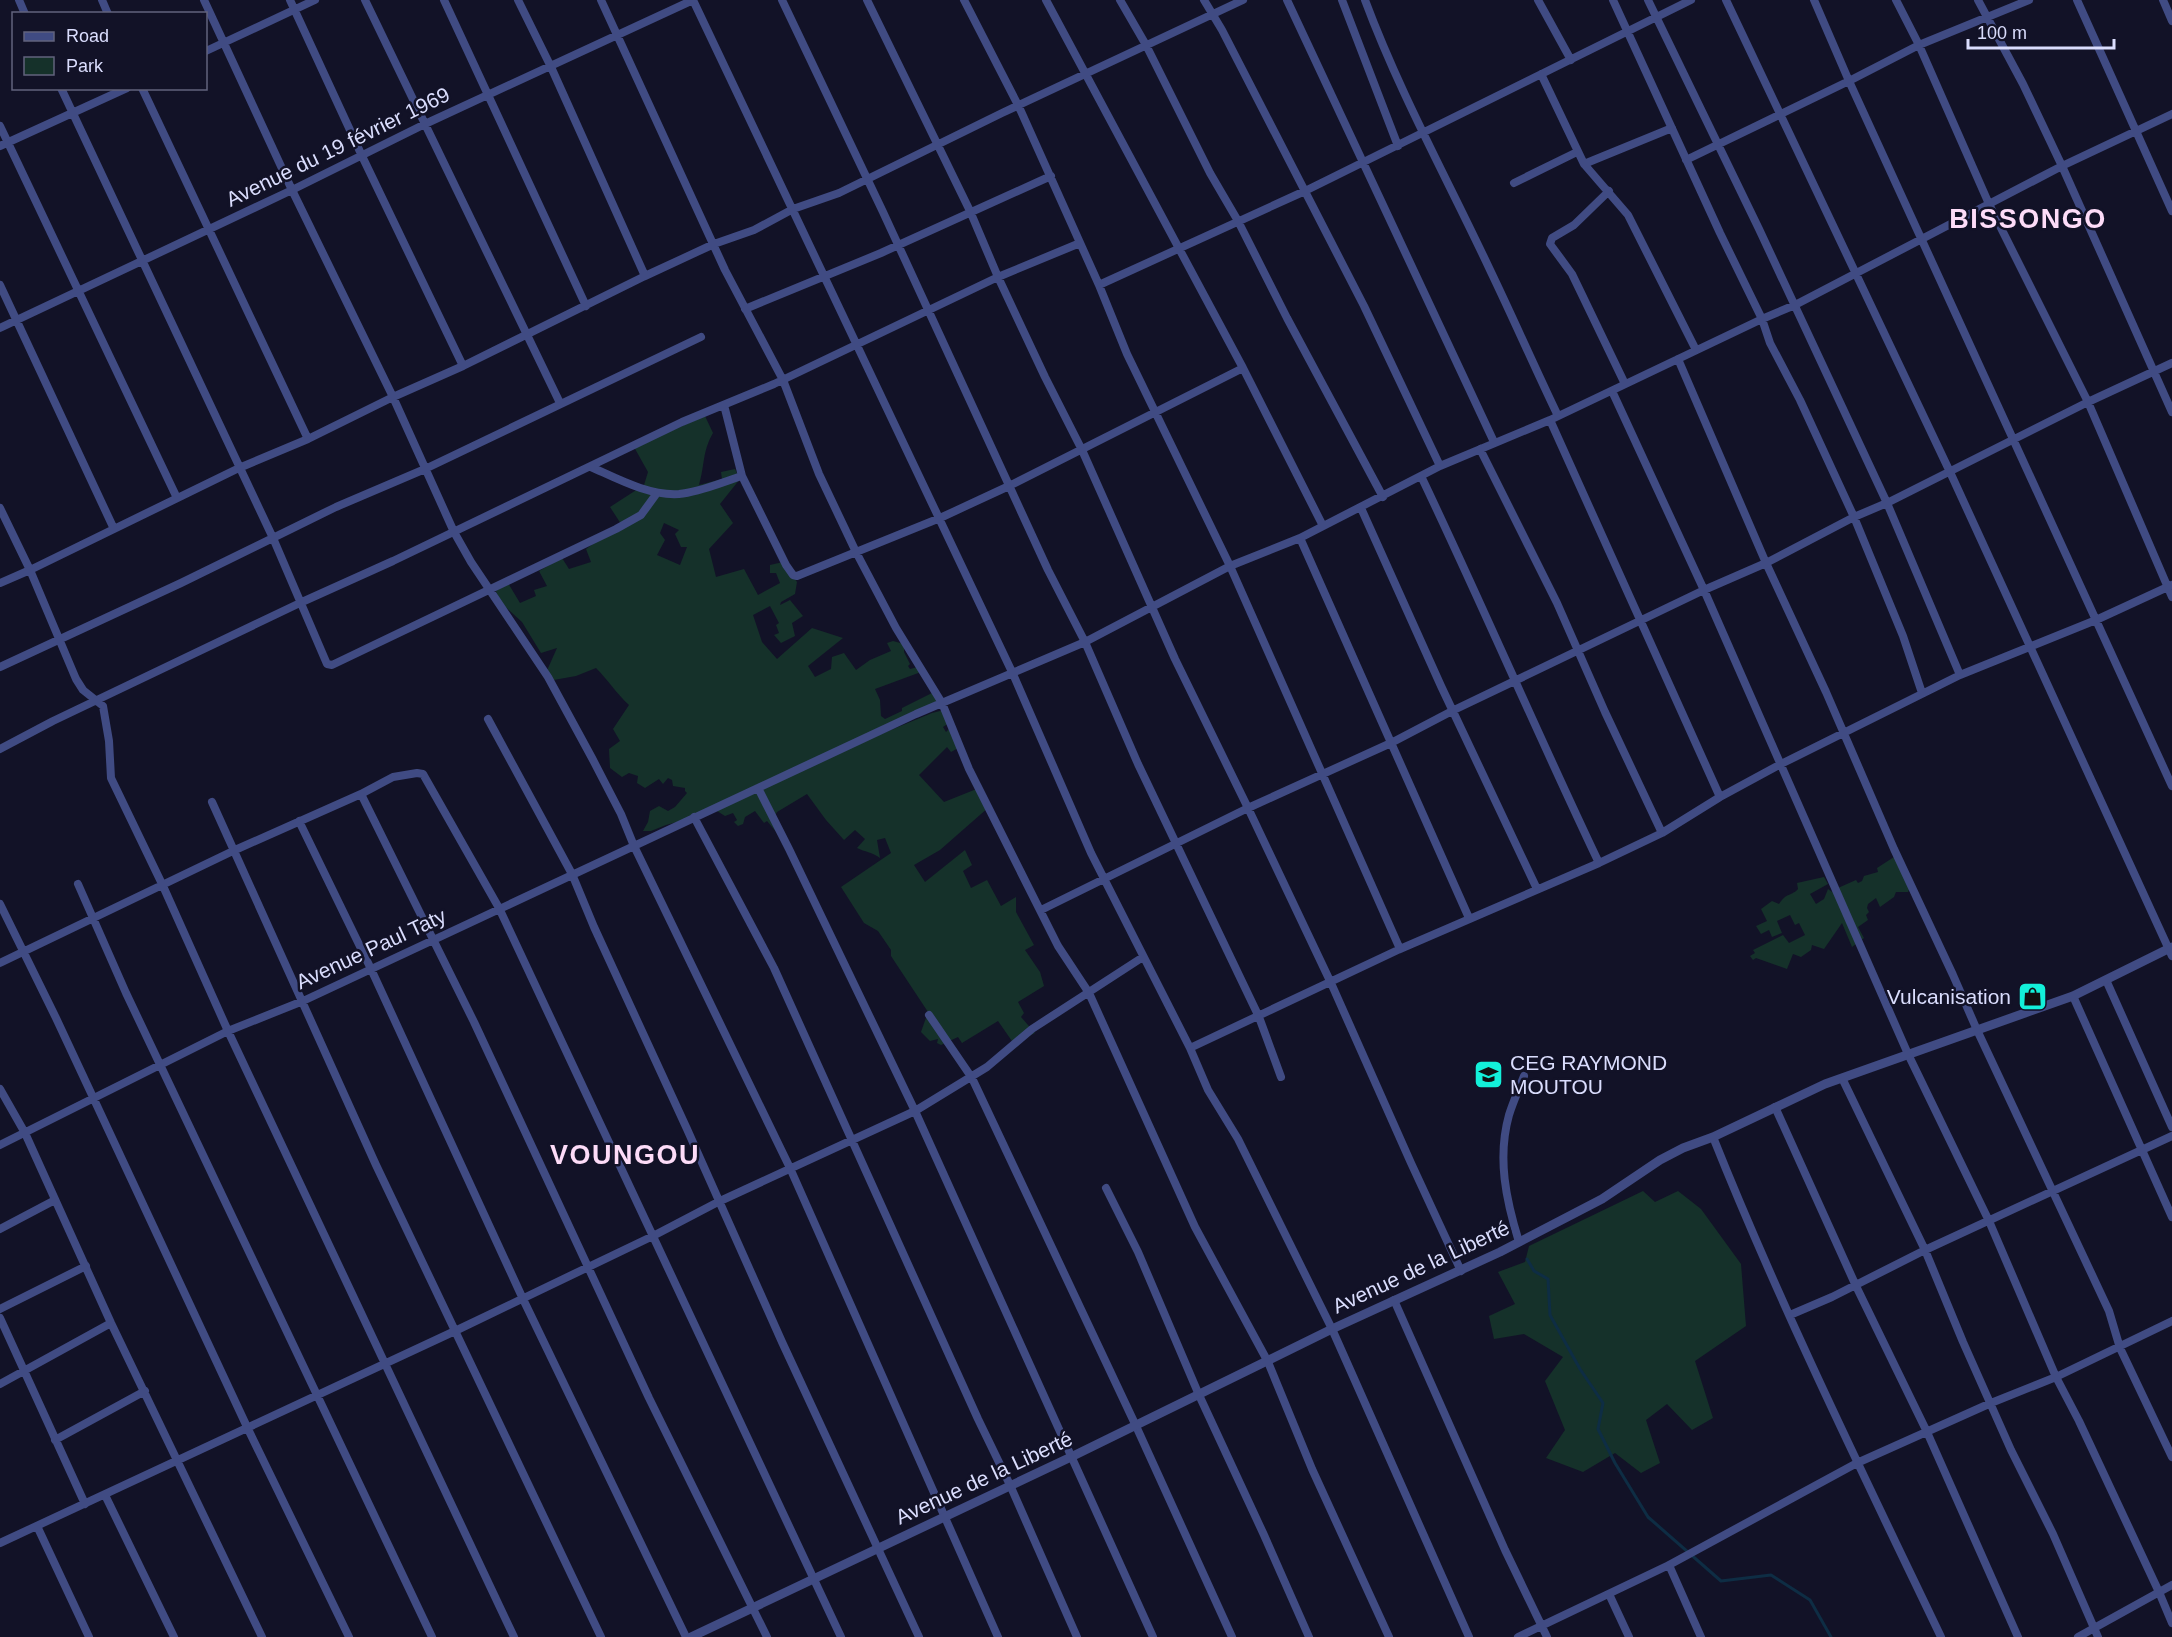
<svg xmlns="http://www.w3.org/2000/svg" width="2172" height="1637" viewBox="0 0 2172 1637" font-family="Arial,sans-serif">
  <style>
    .green { fill: #15312a; fill-rule: evenodd }
    .lines { fill: none; stroke-linecap: round; stroke-linejoin: round }
    .stream { stroke: #0e2d44; stroke-width: 3 }
    .minor { stroke: #404b83; stroke-width: 8 }
    .tertiary { stroke: #404b83; stroke-width: 9 }
    .labels { text-anchor: middle; stroke-width: 5; stroke-linejoin: round; paint-order: stroke }
    .street-label { font-size: 21px; fill: #daddfd; stroke: #121227 }
    .poi-label { font-size: 21px; fill: #daddfd; stroke: #121227; text-anchor: end }
    .district-label { font-size: 27px; font-weight: bold; letter-spacing: 1.5px; fill: #fddcf8; stroke: #121227 }
  </style>
  <rect width="100%" height="100%" fill="#121227"/>
  <path class="green" d="M 705,416 L 713,433 C 702,452 705,465 699,485 L 722,479 L 721,472 L 735,469 L 740,479 L 720,504 L 733,523 L 709,549 L 716,577 L 744,569 L 758,595 L 780,583 L 776,573 L 770,573 L 770,565 L 783,562 L 797,582 L 795,594 L 781,602 L 780,605 L 790,600 L 803,616 L 792,623 L 795,636 L 781,643 L 774,635 L 779,633 L 776,625 L 779,623 L 770,606 L 753,615 L 762,642 L 777,659 L 812,628 L 843,638 L 808,666 L 815,677 L 831,669 L 832,657 L 844,653 L 856,670 L 870,660 L 891,651 L 887,643 L 893,641 L 904,644 L 904,652 L 910,664 L 908,666 L 910,669 L 918,667 L 921,672 L 875,689 L 880,700 L 881,716 L 885,719 L 902,711 L 902,708 L 934,692 L 940,701 L 874,737 L 932,713 L 944,710 L 949,723 L 943,727 L 946,732 L 951,727 L 960,747 L 951,752 L 947,747 L 919,775 L 944,802 L 979,788 L 989,807 L 940,850 L 914,865 L 925,882 L 965,850 L 972,865 L 963,871 L 971,888 L 987,880 L 1001,906 L 1016,897 L 1016,912 L 1034,945 L 1025,950 L 1040,972 L 1044,986 L 1018,1002 L 1024,1013 L 1021,1017 L 1035,1033 L 1014,1044 L 998,1021 L 962,1043 L 958,1037 L 941,1045 L 937,1043 L 938,1039 L 930,1041 L 921,1032 L 928,1012 L 891,956 L 891,950 L 878,931 L 864,923 L 841,887 L 891,853 L 885,838 L 877,840 L 880,858 C 872,852 865,852 857,848 L 865,839 L 855,830 L 844,840 L 826,820 L 807,794 L 777,812 L 773,819 L 783,840 L 767,821 L 764,823 L 755,811 L 745,817 L 743,824 L 738,826 L 734,822 L 737,820 L 733,813 L 725,816 L 717,811 L 666,825 L 651,831 L 643,831 L 648,822 L 650,811 L 659,806 L 668,811 L 675,807 L 687,793 L 685,791 L 685,788 L 673,786 L 672,780 L 668,778 L 663,784 L 659,779 L 645,788 L 637,783 L 638,776 L 629,773 L 622,777 L 610,768 L 609,749 L 620,741 L 613,729 L 629,705 C 616,693 608,680 596,668 L 576,676 L 548,681 L 545,675 L 557,648 L 541,653 L 522,622 L 500,602 L 496,591 L 508,583 L 520,603 L 536,596 L 534,590 L 547,586 L 539,571 L 562,558 L 569,569 L 591,562 L 586,549 L 621,524 L 610,507 L 644,485 L 648,472 L 634,447 ZM 664,523 L 679,530 L 675,534 L 681,547 L 687,547 L 680,565 L 657,555 L 665,540 L 660,533 Z
    M 1894,857 L 1911,885 L 1908,892 L 1896,892 L 1894,897 L 1880,907 L 1876,898 L 1868,904 L 1867,908 L 1869,912 L 1866,915 L 1868,920 L 1858,927 L 1864,938 L 1852,947 L 1842,923 L 1824,949 L 1812,945 L 1811,950 L 1801,957 L 1793,954 L 1787,969 L 1756,958 L 1753,960 L 1750,956 L 1755,953 L 1753,950 L 1783,935 L 1789,943 L 1805,935 L 1799,923 L 1795,925 L 1790,915 L 1777,921 L 1782,933 L 1772,937 L 1769,930 L 1761,934 L 1756,926 L 1767,921 L 1761,909 L 1772,901 L 1779,904 C 1787,892 1792,896 1798,889 L 1797,883 L 1824,877 L 1828,884 L 1810,894 L 1816,904 L 1824,899 L 1828,889 L 1835,894 L 1838,888 L 1856,880 L 1858,883 L 1862,881 L 1864,876 L 1878,872 L 1877,868 Z
    M 1643,1191 L 1655,1202 L 1678,1191 L 1701,1209 L 1741,1264 L 1746,1326 L 1695,1361 L 1713,1418 L 1692,1430 L 1667,1404 L 1646,1420 L 1660,1463 L 1641,1473 L 1615,1453 L 1583,1472 L 1546,1458 L 1565,1430 L 1545,1381 L 1563,1357 L 1524,1334 L 1494,1339 L 1489,1316 L 1515,1304 L 1498,1272 L 1525,1262 L 1529,1246 Z"/>
  <g class="lines">
    <path class="stream" d="M 1527,1259 L 1534,1271 L 1548,1279 L 1550,1315 L 1580,1369 L 1603,1403 L 1598,1429 L 1615,1463 L 1648,1517 L 1721,1581 L 1771,1575 L 1810,1600 L 1831,1637"/>
    <path class="minor" d="M 19,0 L 25,14
      M 102,0 L 108,14
      M 204,0 L 292,190 L 393,397 L 454,532 L 471,562 L 548,677 L 592,758 L 621,814 L 634,846 L 790,1168 L 998,1637
      M 290,0 L 362,156 L 463,366
      M 365,0 L 560,403
      M 444,0 L 586,306
      M 518,0 L 551,67 L 645,276
      M 601,0 L 725,270 L 783,380 L 819,474 L 856,552 L 896,628 L 942,703 L 969,769 L 1058,946 L 1089,993 L 1195,1227 L 1268,1362 L 1312,1469 L 1389,1637
      M 693,0 L 1013,674 L 1091,853 L 1190,1048 L 1208,1090 L 1238,1139 L 1332,1329 L 1469,1637
      M 782,0 L 883,212 L 1048,570 L 1085,642 L 1138,764 L 1259,1017 L 1281,1077
      M 867,0 L 970,211 L 998,277 L 1045,377 L 1082,450 L 1175,659 L 1248,808 L 1331,983 L 1411,1163 L 1461,1271
      M 964,0 L 1019,107 L 1099,285 L 1127,354 L 1230,566 L 1400,949
      M 1046,0 L 1243,368 L 1323,526
      M 1120,0 L 1146,45 L 1210,173 L 1238,221 L 1287,318 L 1383,497
      M 1204,0 L 1222,30 L 1364,306 L 1440,466
      M 1287,0 L 1494,442
      M 1342,0 L 1398,146
      M 1365,0 C 1400,94 1449,182 1491,272 C 1514,320 1535,368 1558,416
      M 1538,0 L 1571,60
      M 1613,0 L 1720,233 L 1762,319 L 1770,343 L 1800,400 L 1854,517 L 1903,636 L 1922,693
      M 1648,0 L 1759,229 L 1887,503 L 1960,675
      M 1726,0 L 1950,472 L 2172,956
      M 1814,0 L 1849,81 L 2172,786
      M 1896,0 L 1919,45 L 1989,204 L 2088,402 L 2172,597
      M 1978,0 L 2023,84 L 2062,166 L 2172,412
      M 2077,0 L 2172,211
      M 2163,0 L 2172,21
      M 206,51 L 315,0
      M 1541,74 L 1584,164 L 1628,215 L 1696,350
      M 61,88 L 273,538 L 327,664 L 332,665 L 616,529 L 641,515 L 657,493
      M 142,88 L 308,439
      M 0,126 L 177,498
      M 0,146 L 127,88
      M 1686,160 L 1849,81 L 1919,45 L 2029,0
      M 1584,164 L 1672,128
      M 1514,183 L 1577,152
      M 1609,191 L 1574,225 L 1552,238 L 1550,244 L 1572,274 L 1625,384
      M 0,285 L 114,529
      M 1099,285 L 1305,191 L 1691,0
      M 745,309 L 881,253 L 1051,176
      M 0,328 L 292,190 L 425,124 L 693,0
      M 1678,359 L 1766,563 L 1826,692 L 1894,849 L 1953,975 L 1977,1030 L 2109,1311 L 2120,1348 L 2172,1457
      M 1612,391 L 1704,590 L 1908,1054 L 1989,1221 L 2056,1377 L 2079,1421 L 2159,1592 L 2172,1623
      M 724,405 L 742,476 L 786,565 L 793,575 L 797,576 L 940,518 L 1009,486 L 1243,368
      M 1550,420 L 1720,797
      M 1480,449 L 1557,603 L 1605,712 L 1662,833
      M 591,467 C 618,479 649,496 679,494 C 701,492 722,482 742,476
      M 1421,476 C 1482,604 1538,735 1599,863
      M 0,508 L 30,570 L 76,679 L 83,690 L 103,706 L 109,741 L 111,778 L 163,886 L 228,1031 L 514,1637
      M 1361,508 L 1441,686 L 1537,889
      M 1300,538 L 1469,918
      M 0,583 L 30,570 L 239,468 L 308,439 L 393,397 L 463,366 L 645,276 L 714,244 L 754,230 L 793,209 L 839,193 L 1002,113 L 1243,0
      M 0,667 L 181,583 L 336,507 L 425,469 L 701,337
      M 488,719 L 572,874 L 594,927 L 687,1129 L 782,1342 L 919,1637
      M 0,749 L 53,721 L 302,602 L 393,561 L 682,422 L 774,384 L 998,277 L 1080,243
      M 758,788 L 789,849 L 915,1111 L 1153,1637
      M 361,794 L 474,1022 L 649,1398 L 767,1637
      M 212,802 L 376,1165 L 601,1637
      M 694,817 L 774,968 L 978,1419 L 1010,1485 L 1077,1637
      M 299,821 L 371,969 L 523,1299 L 686,1637
      M 78,884 L 126,993 L 432,1637
      M 0,904 L 56,1018 L 248,1429 L 349,1637
      M 1041,910 L 1248,808 L 1391,743 L 1454,710 L 1704,590 L 1766,563 L 1854,517 L 1887,503 L 2088,402 L 2172,363
      M 0,963 L 235,850 L 361,794 L 393,777 L 417,773 L 423,774 L 499,908 L 841,1637
      M 2106,980 L 2172,1127
      M 2073,996 L 2172,1217
      M 929,1015 L 972,1078 L 1136,1426 L 1232,1637
      M 1190,1048 L 1400,949 L 1599,863 L 1662,833 L 1720,797 L 1781,764 L 1960,675 L 2096,620 L 2172,585
      M 1842,1078 L 1925,1250 L 1963,1342 L 2011,1450 L 2053,1534 L 2098,1637
      M 0,1089 L 25,1133 L 111,1323 L 262,1637
      M 1775,1107 L 1856,1286 L 1927,1432 L 2018,1637
      M 1713,1137 C 1781,1307 1862,1472 1941,1637
      M 0,1145 L 228,1031 L 303,1001 L 916,714 L 1085,642 L 1230,566 L 1300,538 L 1440,466 L 1550,420 L 1762,319 L 1795,305 L 2062,166 L 2172,114
      M 1106,1188 L 1138,1252 L 1199,1395 L 1264,1535 L 1309,1637
      M 0,1229 L 55,1200
      M 1519,1242 C 1506,1200 1497,1158 1509,1115 C 1513,1102 1519,1089 1524,1076
      M 1394,1300 L 1505,1550 L 1547,1637
      M 0,1309 L 86,1266
      M 1790,1315 L 1832,1297 L 1925,1250 L 2172,1136
      M 0,1318 L 85,1504
      M 0,1384 L 111,1323
      M 55,1440 L 145,1391
      M 105,1495 L 174,1637
      M 37,1526 L 89,1637
      M 0,1543 L 455,1331 L 653,1236 L 718,1202 L 915,1111 L 987,1067 L 1032,1029 L 1143,957
      M 1669,1565 L 1701,1637
      M 1609,1594 L 1629,1637
      M 1518,1637 L 1669,1565 L 1857,1463 L 1991,1403 L 2056,1377 L 2172,1321
      M 2078,1637 L 2172,1585"/>
    <path class="tertiary" d="M 691,1637 L 1071,1457 L 1332,1329 L 1500,1252 L 1602,1199 L 1660,1160 L 1683,1148 L 1713,1137 L 1825,1084 L 2073,996 L 2172,947"/>
  </g>
  <defs>
    <symbol id="shop-square" viewBox="-11 -11 22 22"><rect x="-9" y="-9" width="18" height="18" rx="4" fill="#13f0d9" stroke="#121227"/><path d="M-5-2.5h2.3a2.7 3.5 0 0 1 5.4 0H5L5.5 6h-11ZM-1.5-2.5h3a1.5 2.3 0 0 0-3 0Z" fill="#111"/></symbol>
    <symbol id="school-square" viewBox="-11 -11 22 22"><rect x="-9" y="-9" width="18" height="18" rx="4" fill="#13f0d9" stroke="#121227"/><path d="M0-5L7-2L0 1L-7-2ZM-4 1L0 2.5L4 1V4Q0 6-4 4Z" fill="#111"/></symbol>
  </defs>
  <g fill-rule="evenodd">
    <use href="#shop-square" x="2016" y="980" width="33" height="33"/>
    <use href="#school-square" x="1472" y="1058" width="33" height="33"/>
  </g>
  <g class="labels">
    <g class="street-label">
      <text transform="translate(338 147) rotate(-26)" y="7">Avenue du 19 février 1969</text>
      <text transform="translate(371 949) rotate(-25)" y="7">Avenue Paul Taty</text>
      <text transform="translate(1421 1267) rotate(-25)" y="7">Avenue de la Liberté</text>
      <text transform="translate(984 1478) rotate(-25)" y="7">Avenue de la Liberté</text>
    </g>
    <g class="poi-label">
      <text x="2011" y="1004">Vulcanisation</text>
      <text x="1510" y="1070" text-anchor="start">CEG RAYMOND<tspan x="1510" dy="24">MOUTOU</tspan></text>
    </g>
    <g class="district-label">
      <text x="2028" y="228">BISSONGO</text>
      <text x="625" y="1164">VOUNGOU</text>
    </g>
  </g>
  <rect x="12" y="12" width="195" height="78" fill="#121227" stroke="#62637d" stroke-width="1.5"/>
  <rect x="24" y="32" width="30" height="9" fill="#404b83" stroke="#62637d" stroke-width="1.5"/>
  <text x="66" y="42" font-size="18" fill="#daddfd">Road</text>
  <rect x="24" y="57" width="30" height="18" fill="#15312a" stroke="#62637d" stroke-width="1.5"/>
  <text x="66" y="72" font-size="18" fill="#daddfd">Park</text>
  <path d="M1968 39v9h146v-9" fill="none" stroke="#daddfd" stroke-width="3"/>
  <text x="1977" y="39" font-size="18" fill="#daddfd" stroke="#121227" stroke-width="4.5" paint-order="stroke">100 m</text>
</svg>
